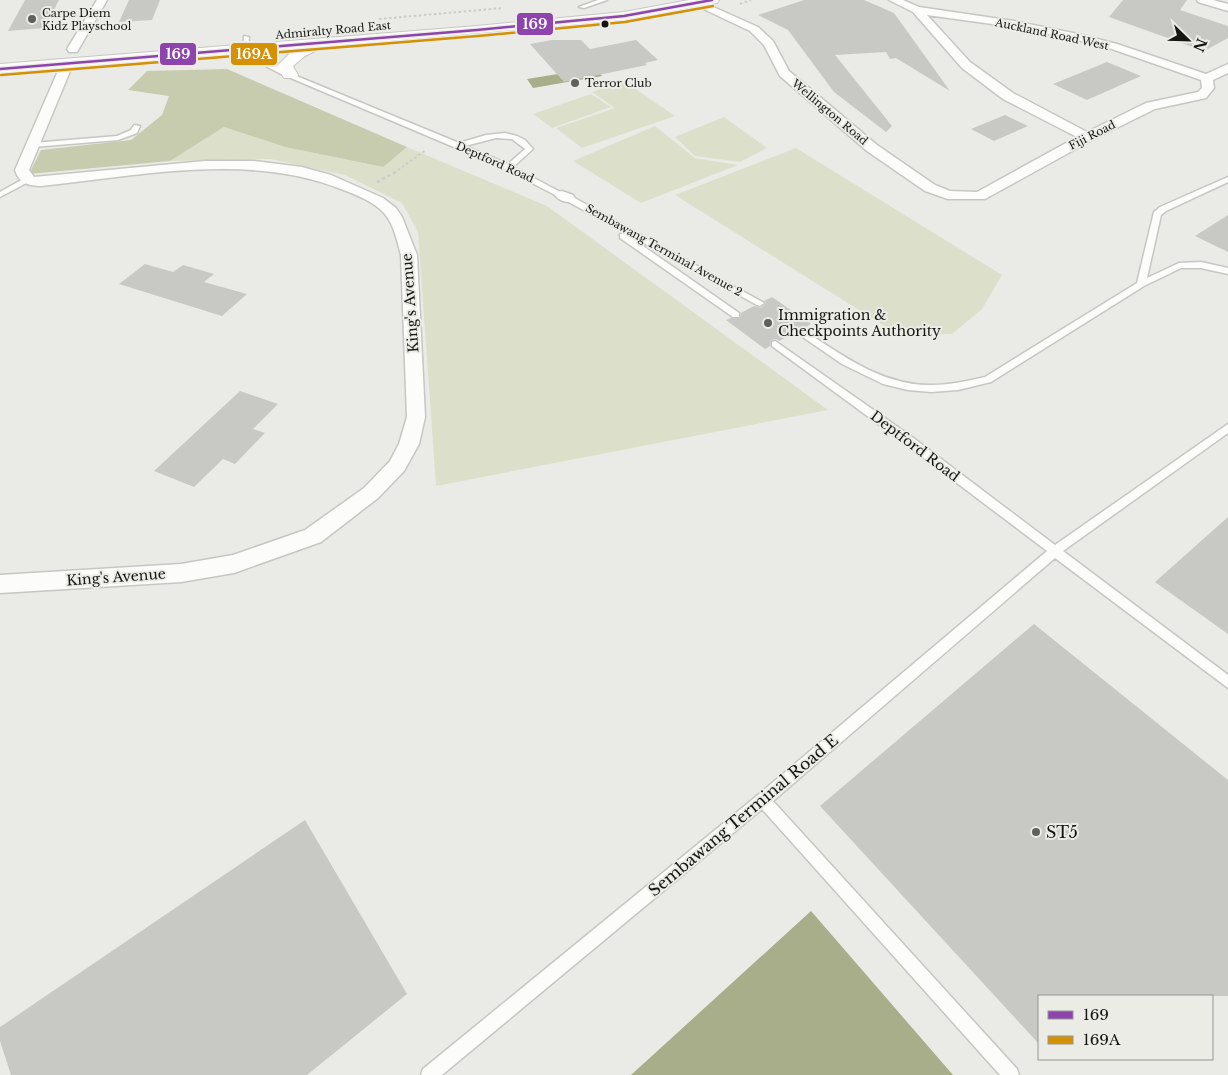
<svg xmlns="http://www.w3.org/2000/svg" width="1228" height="1075" viewBox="0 0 1228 1075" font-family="'Libre Baskerville',serif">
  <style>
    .green { fill: #dce0ca }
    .forest { fill: #c7ccae }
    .water { fill: #a8ae89 }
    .building { fill: #c8c8c5 }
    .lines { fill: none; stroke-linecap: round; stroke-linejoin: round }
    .service-casing { stroke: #c6c6c3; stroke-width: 3 }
    .minor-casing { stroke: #c6c6c3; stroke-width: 3 }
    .primary-casing { stroke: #c6c6c3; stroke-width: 2 }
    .path-far1 { stroke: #cbcbca; stroke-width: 2; stroke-dasharray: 2.5 2.5; stroke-linecap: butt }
    .path { stroke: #cbcbca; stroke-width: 2.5; stroke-dasharray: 3 3; stroke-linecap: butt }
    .service { fill: #fcfcfb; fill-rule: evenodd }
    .minor { fill: #fcfcfb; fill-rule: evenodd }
    .primary { fill: #fcfcfb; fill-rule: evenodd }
    .bus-1-casing { stroke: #ebece6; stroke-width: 5 }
    .bus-2-casing { stroke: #ebece6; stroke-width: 5 }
    .bus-1 { stroke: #8e44ad; stroke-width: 2.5 }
    .bus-2 { stroke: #d59003; stroke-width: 2.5 }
    .poi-dot { fill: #60605d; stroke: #ebece6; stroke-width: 2 }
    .bus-dot { fill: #151513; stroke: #ebece6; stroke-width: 2 }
    .labels { text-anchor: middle; stroke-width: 4; stroke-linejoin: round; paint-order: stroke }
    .far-poi-label { font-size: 11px; fill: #151513; stroke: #ebece6; text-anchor: start }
    .far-street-label { font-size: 11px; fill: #151513; stroke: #ebece6 }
    .street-label { font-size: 14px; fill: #151513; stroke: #ebece6 }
    .poi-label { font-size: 14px; fill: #151513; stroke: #ebece6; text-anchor: start }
    .near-street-label { font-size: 16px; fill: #151513; stroke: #ebece6 }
    .near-poi-label { font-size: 16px; fill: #151513; stroke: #ebece6; text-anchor: start }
    .line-badge { stroke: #ebece6; stroke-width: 2 }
    .badge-label { font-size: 14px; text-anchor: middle; font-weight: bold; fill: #fff }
  </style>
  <rect width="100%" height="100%" fill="#eaebe7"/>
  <path class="green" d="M 624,81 L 675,116 L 582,148 L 556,128 L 615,108 L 592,92 Z
    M 591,94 L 611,107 L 552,128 L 533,114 Z
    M 724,117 L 767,148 L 740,162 L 695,156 L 675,137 Z
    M 655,126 L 695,158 L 738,165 L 641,203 L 573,161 Z
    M 224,127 L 285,147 L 382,167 L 407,147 L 547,206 L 828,410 L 436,486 L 418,232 L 402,203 L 345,175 L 270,159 L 170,161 Z
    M 796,148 L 1002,275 L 982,309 L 952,334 L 899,335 L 675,195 Z"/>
  <path class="forest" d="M 227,69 L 407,147 L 383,167 L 285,147 L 224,127 L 170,161 L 29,174 L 41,150 L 131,140 L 162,115 L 169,96 L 128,90 L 147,71 Z"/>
  <path class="water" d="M 595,68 L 602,76 L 533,88 L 527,79 Z
    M 811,911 L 953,1075 L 631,1075 Z"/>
  <path class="building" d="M 25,0 L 59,0 L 44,28 L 8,31 Z
    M 129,0 L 160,0 L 152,20 L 119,22 Z
    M 804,0 L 864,0 L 894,13 L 950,91 L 896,58 L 890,59 L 886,52 L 835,55 L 892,126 L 886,132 L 834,92 L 788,30 L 758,15 Z
    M 1123,0 L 1187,0 L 1180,10 L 1228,26 L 1228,38 L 1204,51 L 1109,17 Z
    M 552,40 L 581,40 L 590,49 L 636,40 L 658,60 L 645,63 L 647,65 L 564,82 L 530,44 Z
    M 1107,62 L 1141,76 L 1087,100 L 1053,84 Z
    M 1005,115 L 1028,126 L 994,141 L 971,129 Z
    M 1228,215 L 1228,252 L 1195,236 Z
    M 145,264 L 173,272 L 183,265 L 214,274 L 204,282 L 247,294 L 222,316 L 119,284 Z
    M 772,297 L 811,324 L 804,328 L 798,326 L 792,330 L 794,333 L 779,341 L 776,339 L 771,340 L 770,346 L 765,349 L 726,320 L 731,318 L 740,318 L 741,313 L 754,306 L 761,308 L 766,303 L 764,301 Z
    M 240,391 L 278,404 L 253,429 L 265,433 L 235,464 L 223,459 L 194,487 L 154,471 Z
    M 1228,517 L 1228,634 L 1155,582 Z
    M 1034,624 L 1228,780 L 1228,996 L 1039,996 L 1039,1044 L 820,806 Z
    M 305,820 L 407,994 L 307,1075 L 11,1075 L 0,1041 L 0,1027 Z"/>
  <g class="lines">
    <defs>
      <path id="service" d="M 598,0 L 607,0 L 584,8 L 579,7 Z
        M 244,36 L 249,37 L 248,48 L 264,60 L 294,75 L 459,143 L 486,135 L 505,133 L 517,136 L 525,140 L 533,149 L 513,167 L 566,195 L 559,197 L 501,167 L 279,73 L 260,63 L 243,49 ZM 496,138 L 512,139 L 525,149 L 508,164 L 465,146 Z
        M 134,125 L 140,126 L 137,133 L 118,140 L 33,147 L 29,145 L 33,143 L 117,136 L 131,130 Z
        M 1228,177 L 1228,182 L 1166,211 L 1161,215 L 1147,278 L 1179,263 L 1201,262 L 1228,268 L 1228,274 L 1201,268 L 1181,268 L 1144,286 L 991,382 L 958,390 L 931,392 L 908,390 L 883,384 L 842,364 L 794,331 L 799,328 L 802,329 C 842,355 882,386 932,385 C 950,385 967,381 985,377 L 1137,283 L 1154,212 L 1160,207 Z
        M 25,178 L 32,180 L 0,197 L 0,192 Z
        M 565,196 L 571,196 L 764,303 L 760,306 L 757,305 L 565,200 Z
        M 620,234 L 626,234 L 739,313 L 739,317 L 733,317 L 620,238 Z
        M 775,341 L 912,437 L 1055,545 L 1228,424 L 1228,433 L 1063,551 L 1228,675 L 1228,688 L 1055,558 L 773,801 L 1017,1069 L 1019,1075 L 1000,1075 L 762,809 L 442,1075 L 421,1075 L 423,1069 L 758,795 L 1047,551 L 904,443 L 772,346 L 772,342 Z"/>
      <path id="minor" d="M 97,0 L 107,0 L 77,52 L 69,52 L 67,49 Z
        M 889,0 L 903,0 L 919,7 L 1014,21 L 1078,34 L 1117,44 L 1206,74 L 1228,64 L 1228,73 L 1213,80 L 1214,88 L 1206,98 L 1155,109 L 1092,140 L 985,199 L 948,199 L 925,191 L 867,151 L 780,76 L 764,45 L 750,31 L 693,4 L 694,2 L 702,2 L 758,27 L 773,41 L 789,71 L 877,145 L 935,185 L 950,191 L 977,192 L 1077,137 L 1003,99 L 962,68 L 913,12 ZM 927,15 L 1014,27 L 1077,40 L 1109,48 L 1201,80 L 1202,88 L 1198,92 L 1146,103 L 1087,132 L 1013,93 L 970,62 Z
        M 1197,0 L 1213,0 L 1228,4 L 1228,11 L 1198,2 Z
        M 67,60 L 73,64 L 29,170 L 34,177 L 205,161 L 254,161 L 302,167 L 331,175 L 383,198 L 396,208 L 402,217 L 417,255 L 425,417 L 419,444 L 404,471 L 378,498 L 321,542 L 234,573 L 181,582 L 0,593 L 0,575 L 181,564 L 233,555 L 305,530 L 364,488 L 390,461 L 399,444 L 407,417 L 401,255 C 397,241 394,224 384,213 C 373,201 356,195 341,189 C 247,152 139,176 41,186 C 28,186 19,183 15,170 L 61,64 Z
        M 562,191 L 573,195 L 575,198 L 573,201 C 566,203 559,201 555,195 L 557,192 Z"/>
      <path id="primary" d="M 689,0 L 719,0 L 717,3 L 712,4 L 624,20 L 323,47 L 305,56 L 293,66 L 298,75 L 296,78 L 284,78 L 277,66 L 293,50 L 0,74 L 0,64 L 477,26 L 624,12 Z"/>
    </defs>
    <use href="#service" class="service-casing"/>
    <use href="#minor" class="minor-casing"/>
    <use href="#primary" class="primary-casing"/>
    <path class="path-far1" d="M 740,4 L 751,0
      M 379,19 L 503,8
      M 394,173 L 426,150"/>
    <path class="path" d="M 377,182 L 396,172"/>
    <use href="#service" class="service"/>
    <use href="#minor" class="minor"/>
    <use href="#primary" class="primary"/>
    <defs>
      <path id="bus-1" d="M 0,69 L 477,30 L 624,16 L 712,0"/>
      <path id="bus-2" d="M 1,75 L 478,36 L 625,22 L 713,6"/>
    </defs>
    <use href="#bus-1" class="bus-1-casing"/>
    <use href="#bus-2" class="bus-2-casing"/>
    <use href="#bus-1" class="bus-1"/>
    <use href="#bus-2" class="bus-2"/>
  </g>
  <g class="poi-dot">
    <circle cx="32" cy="19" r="5"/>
    <circle cx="575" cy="83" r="5"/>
    <circle cx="768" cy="323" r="5"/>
    <circle cx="1036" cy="832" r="5"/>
  </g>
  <circle class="bus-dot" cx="605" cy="24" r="4.5"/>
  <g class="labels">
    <g class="far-poi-label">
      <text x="42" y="17">Carpe Diem<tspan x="42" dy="13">Kidz Playschool</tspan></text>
      <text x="585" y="87">Terror Club</text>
    </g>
    <g class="far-street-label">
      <text transform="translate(333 30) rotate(-5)" y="4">Admiralty Road East</text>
      <text transform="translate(1052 34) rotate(12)" y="4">Auckland Road West</text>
      <text transform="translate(830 112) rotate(40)" y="4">Wellington Road</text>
      <text transform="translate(1092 135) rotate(-27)" y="4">Fiji Road</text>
      <text transform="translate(495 162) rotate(24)" y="4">Deptford Road</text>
      <text transform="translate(664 250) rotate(29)" y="4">Sembawang Terminal Avenue 2</text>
    </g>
    <g class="street-label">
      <text transform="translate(410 303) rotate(-94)" y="5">King's Avenue</text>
      <text transform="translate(915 446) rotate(37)" y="5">Deptford Road</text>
      <text transform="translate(116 577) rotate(-4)" y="5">King's Avenue</text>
    </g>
    <g class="poi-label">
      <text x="778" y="320">Immigration &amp;<tspan x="778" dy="16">Checkpoints Authority</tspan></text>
    </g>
    <g class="near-street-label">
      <text transform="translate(743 815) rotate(-40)" y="6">Sembawang Terminal Road E</text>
    </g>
    <g class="near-poi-label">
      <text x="1046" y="838">ST5</text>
    </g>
  </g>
  <g class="line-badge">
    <rect x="516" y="12" width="38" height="24" rx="5" fill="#8e44ad"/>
    <rect x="230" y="42" width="48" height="24" rx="5" fill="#d59003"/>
    <rect x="159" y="42" width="38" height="24" rx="5" fill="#8e44ad"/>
  </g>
  <g class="badge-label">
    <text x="535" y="29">169</text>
    <text x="254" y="59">169A</text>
    <text x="178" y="59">169</text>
  </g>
  <rect x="1038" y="995" width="175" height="65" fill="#ebece6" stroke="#959692"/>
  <rect x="1048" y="1011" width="25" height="8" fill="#8e44ad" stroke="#959692"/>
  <text x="1083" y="1020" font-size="15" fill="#151513">169</text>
  <rect x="1048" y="1036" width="25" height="8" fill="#d59003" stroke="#959692"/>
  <text x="1083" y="1045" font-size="15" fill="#151513">169A</text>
  <g transform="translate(1188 40) rotate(113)" stroke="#ebece6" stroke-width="4" paint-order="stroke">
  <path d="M0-4L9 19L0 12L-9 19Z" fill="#151513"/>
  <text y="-8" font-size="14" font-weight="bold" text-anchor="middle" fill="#151513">N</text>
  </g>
</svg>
